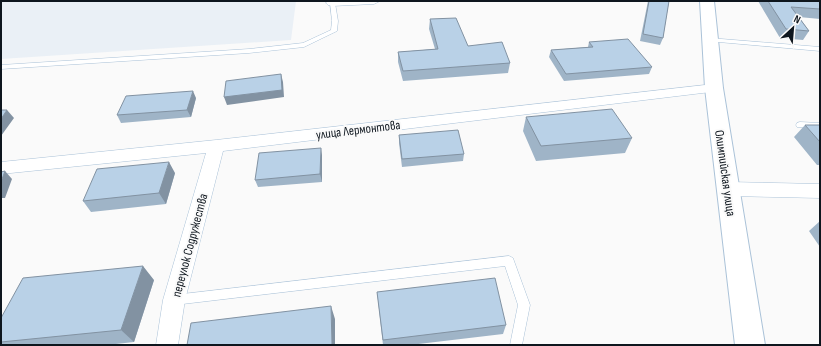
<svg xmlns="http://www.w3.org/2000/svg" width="821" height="346" viewBox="0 0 821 346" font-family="'Sofia Sans Condensed',sans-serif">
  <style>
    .built { fill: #eaf0f6 }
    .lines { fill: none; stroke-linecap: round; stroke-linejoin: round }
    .lane-casing { stroke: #aac2d8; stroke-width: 1 }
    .street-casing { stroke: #aac2d8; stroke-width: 1 }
    .secondary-casing { stroke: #aac2d8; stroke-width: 2 }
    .lane { fill: #fff; fill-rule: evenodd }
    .street { fill: #fff; fill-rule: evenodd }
    .secondary { fill: #fff; fill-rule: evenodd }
    .wall { fill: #9fb4c7 }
    .shaded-wall { fill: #8292a2 }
    .building { fill: #b9d1e7; stroke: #8292a2 }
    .labels { text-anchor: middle; stroke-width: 4; stroke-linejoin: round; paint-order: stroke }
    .street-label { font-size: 13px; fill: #0e161e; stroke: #fafafa }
  </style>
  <rect width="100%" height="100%" fill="#fafafa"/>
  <path class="built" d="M 1,1 L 296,1 L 291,40 L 1,59 Z"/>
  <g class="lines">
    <defs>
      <path id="lane" d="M 330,2 L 335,3 L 338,21 L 337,31 L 304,47 L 249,53 L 1,69 L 1,65 L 249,49 L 303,43 L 331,30 L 332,21 Z
        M 709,38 L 820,47 L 820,51 L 707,41 L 707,39 Z
        M 800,122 L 820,123 L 820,129 L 797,127 L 796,125 L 797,123 Z
        M 509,256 L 513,258 L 514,261 L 530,305 L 522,345 L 510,345 L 518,305 L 505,266 L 174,305 L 170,304 L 168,300 L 170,296 L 174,295 Z"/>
      <path id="street" d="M 328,1 L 380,1 L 374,4 L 332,6 L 328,5 L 326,3 Z
        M 714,84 L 719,85 L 721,88 L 719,91 L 223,151 L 185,300 L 178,345 L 156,345 L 163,300 L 206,153 L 1,174 L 1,162 L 216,140 Z
        M 728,182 L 820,184 L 820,198 L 728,196 L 722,194 L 719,189 L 722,184 Z"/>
      <path id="secondary" d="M 700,1 L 714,1 L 723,88 L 765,345 L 735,345 L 705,88 Z"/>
    </defs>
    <use href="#lane" class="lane-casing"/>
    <use href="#street" class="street-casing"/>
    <use href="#secondary" class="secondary-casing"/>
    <use href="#lane" class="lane"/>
    <use href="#street" class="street"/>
    <use href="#secondary" class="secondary"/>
  </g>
  <path class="wall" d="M 648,1 L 669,1 L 663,38 L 660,45 L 640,41 Z
    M 758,1 L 820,1 L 820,19 L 799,17 L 809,31 L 803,40 L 780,38 Z
    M 430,19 L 468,46 L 510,63 L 508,73 L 403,81 L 398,62 L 398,52 L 435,49 L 429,29 Z
    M 589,42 L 652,67 L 649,74 L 564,81 L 549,57 L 551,50 L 588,47 Z
    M 196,98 L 191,117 L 121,123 L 117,115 Z
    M 526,117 L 632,138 L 625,153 L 536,161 L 523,131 Z
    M 805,125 L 820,125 L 820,165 L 817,165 L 794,137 Z
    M 399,135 L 464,154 L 463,161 L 402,167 L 399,143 Z
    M 322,155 L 322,182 L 258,187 L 255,180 Z
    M 175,173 L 166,204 L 91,212 L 83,201 Z
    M 820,221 L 820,247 L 809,231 Z
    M 154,280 L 134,342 L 107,345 L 1,345 L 1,318 Z
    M 377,292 L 506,325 L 503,334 L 410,345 L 383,345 Z"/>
  <path class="shaded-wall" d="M 281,74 L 283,82 L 284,97 L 227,105 L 224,97 Z
    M 193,91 L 196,98 L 191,117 L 187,110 Z
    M 7,110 L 14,118 L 1,136 L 1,119 Z
    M 321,148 L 322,155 L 322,182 L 320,174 Z
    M 169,162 L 175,173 L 166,204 L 159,193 Z
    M 5,171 L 12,179 L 5,198 L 1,198 L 1,182 Z
    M 143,266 L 154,280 L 134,342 L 121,330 Z
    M 331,306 L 335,319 L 335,345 L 332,345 Z"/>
  <path class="building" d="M 649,1 L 669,1 L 663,38 L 643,34 Z
    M 768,1 L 820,1 L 820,9 L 791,7 L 809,31 L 786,29 Z
    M 456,18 L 468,46 L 502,42 L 510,63 L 403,71 L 398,52 L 438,49 L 430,19 Z
    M 628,39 L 652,67 L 566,74 L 551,50 L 593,47 L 589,42 Z
    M 281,74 L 282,90 L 224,97 L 226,81 Z
    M 193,91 L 187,110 L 117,115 L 126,96 Z
    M 612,109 L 632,138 L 541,146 L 526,117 Z
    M 1,110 L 7,110 L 1,119 Z
    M 805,125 L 820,125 L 820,142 Z
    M 458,130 L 464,154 L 402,159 L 399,135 Z
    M 321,148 L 320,174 L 255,180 L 259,153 Z
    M 169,162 L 159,193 L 83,201 L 97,169 Z
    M 5,171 L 1,182 L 1,172 Z
    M 143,266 L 121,330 L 1,342 L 1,318 L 23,278 Z
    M 495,278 L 506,325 L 383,340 L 377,292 Z
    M 331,306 L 332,345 L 187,345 L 191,323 Z"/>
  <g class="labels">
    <g class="street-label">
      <text transform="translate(358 129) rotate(-7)" y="5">улица Лермонтова</text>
      <text transform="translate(726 173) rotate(82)" y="5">Олимпийская улица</text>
      <text transform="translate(189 245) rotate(-75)" y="5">переулок Содружества</text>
    </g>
  </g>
  <rect width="821" height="346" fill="none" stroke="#0e161e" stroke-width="4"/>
  <g transform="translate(793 28) rotate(26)" stroke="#fafafa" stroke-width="3" paint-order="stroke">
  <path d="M0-3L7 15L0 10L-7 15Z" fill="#0e161e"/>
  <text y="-6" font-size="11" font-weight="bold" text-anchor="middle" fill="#0e161e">N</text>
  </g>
</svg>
